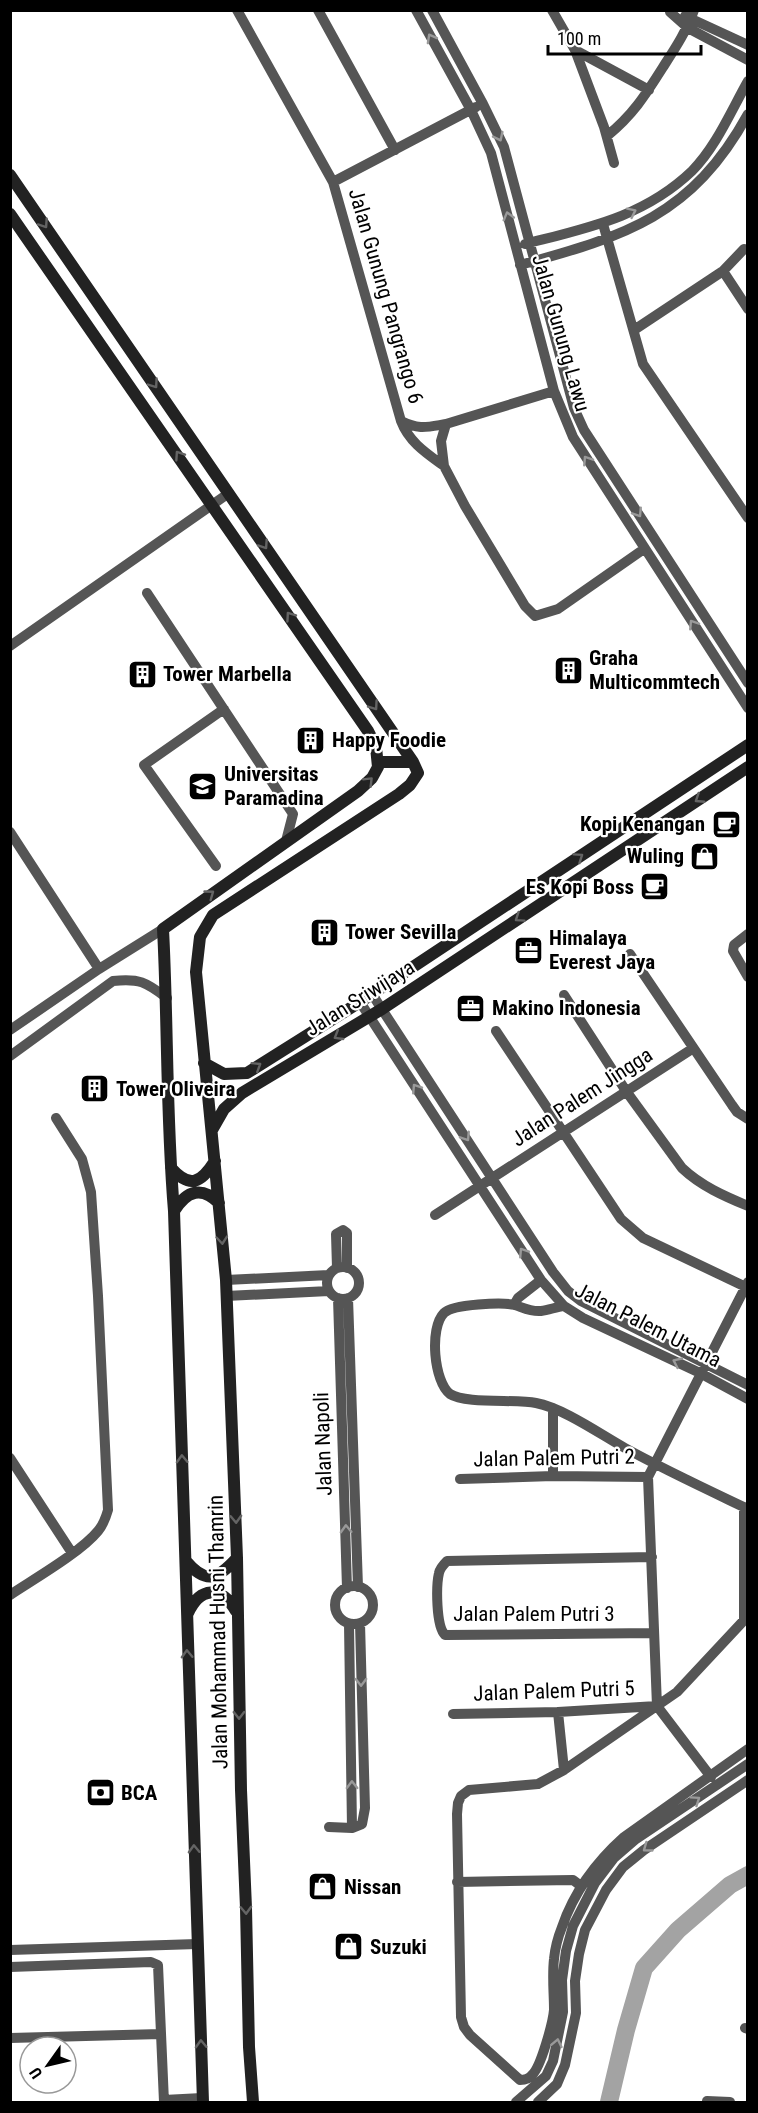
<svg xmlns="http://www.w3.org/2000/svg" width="758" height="2113" viewBox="0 0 758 2113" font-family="'Roboto Condensed',sans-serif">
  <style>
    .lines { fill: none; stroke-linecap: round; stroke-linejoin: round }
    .river { stroke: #a3a3a3; stroke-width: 18 }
    .street { stroke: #555; stroke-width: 10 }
    .secondary { stroke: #222; stroke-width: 12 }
    .oneway { stroke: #999 }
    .oneway2 { stroke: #646464 }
    .labels { text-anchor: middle; stroke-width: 4.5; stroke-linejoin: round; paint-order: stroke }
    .street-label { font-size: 21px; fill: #000; stroke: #fff }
    .poi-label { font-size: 21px; font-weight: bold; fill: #000; stroke: #fff; text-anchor: start }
  </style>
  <rect width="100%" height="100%" fill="#fff"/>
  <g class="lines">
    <path class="river" d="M 609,2102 L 626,2030 L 644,1968 L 678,1930 L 730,1885 L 748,1875"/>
    <path class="street" d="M 237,10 L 333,182 L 401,421
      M 318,10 L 395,150
      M 416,10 L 471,110 L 491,153 L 554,391 L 573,437 L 748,708
      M 432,10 L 483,104 L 504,147 L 574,408 L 584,430 L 748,683
      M 552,10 L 575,50 L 604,127 L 614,163
      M 670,12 L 688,28 L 748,60
      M 685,16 L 748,45
      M 575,50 L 649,90
      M 607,136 C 634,114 646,94 665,64 C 676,47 687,30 694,10
      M 333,182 L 476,107
      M 603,224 L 643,364 L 748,518
      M 525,244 C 587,228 644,217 692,171 C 716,147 731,111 748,81
      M 520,265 C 626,236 692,216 748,114
      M 723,271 L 748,309
      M 634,330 L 723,271 L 744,249
      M 446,424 L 554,391
      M 444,466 C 426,453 409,442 401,421 C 419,430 427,427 446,424 L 441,441 L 444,466 L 465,506 L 525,606 L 535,616 L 558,609 L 644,549
      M 147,593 L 293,814 L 286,841
      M 10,646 L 229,493
      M 10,832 L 99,969
      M 216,866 L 144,765 L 224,709
      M 748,934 L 734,945 L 733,951 L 748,977
      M 630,954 L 732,1105 L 737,1112 L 748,1119
      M 372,994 L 553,1272 L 568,1291 L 581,1301 L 748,1385
      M 564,995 L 626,1091 L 682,1168 C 701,1186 724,1196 748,1206
      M 360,1002 L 541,1280 L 564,1306 L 583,1318 L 700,1373 L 748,1399
      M 10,1030 L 99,969 L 163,929
      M 496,1031 L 621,1219 L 643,1238 L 748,1288
      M 10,1056 L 113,981 C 139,978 146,982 167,998
      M 435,1215 L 692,1049
      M327 1283a16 16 0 1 1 32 0a16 16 0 1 1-32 0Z
      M 337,1268 L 336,1234 L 343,1230 L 347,1233 L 347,1268
      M 226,1280 L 329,1275
      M 226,1296 L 329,1291
      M 338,1298 L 347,1588
      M 348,1298 L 358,1587
      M 514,1305 L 518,1298 L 541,1280
      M 564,1306 C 556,1307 549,1310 541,1311 C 531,1312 524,1308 515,1305 C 503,1302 453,1304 444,1313 C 429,1328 434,1382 450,1394 C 465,1404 516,1399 536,1403 C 563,1408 600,1434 625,1448 C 665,1470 706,1489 748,1509
      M 553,1408 L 553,1476
      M 10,1458 L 72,1553
      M 460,1479 L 553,1476 L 648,1477
      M 744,1507 L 744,1619
      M 652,1557 L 447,1561 C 443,1565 440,1568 439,1573 C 436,1586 436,1626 445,1635 L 654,1633
      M335 1605a19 19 0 1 1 38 0a19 19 0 1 1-38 0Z
      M 10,1595 C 34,1579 81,1552 98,1531 C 103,1525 106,1517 108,1510 L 98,1296 L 91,1192 L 82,1159 L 56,1118
      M 748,1616 L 677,1692 L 564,1770 L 538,1784 L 469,1790 L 461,1796 L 458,1803 L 457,1814 L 461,2017 L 464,2027 L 470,2035 L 520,2080 C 525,2080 529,2079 532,2075 C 541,2067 553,2022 554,2010 C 554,1993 552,1976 554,1959 C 555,1948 558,1937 562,1927 C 574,1892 596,1862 624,1837 L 748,1749
      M 349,1624 L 352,1828 L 362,1824 L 365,1808 L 360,1623
      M 558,1712 L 564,1770
      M 453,1714 L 558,1712 L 657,1706
      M 711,1777 L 657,1706 L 648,1477 L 748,1282
      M 329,1827 L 352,1828
      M 457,1882 L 573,1880 L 581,1886
      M 10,1950 L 197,1944
      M 10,1967 L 151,1962 L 158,1965 L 164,2102
      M 745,2028 L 748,2029
      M 10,2038 L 161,2034
      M 164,2100 L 202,2098
      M 707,2101 L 730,2102
      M 516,2102 L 546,2076 L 553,2061 L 563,2012 L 562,1980 L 566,1951 L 573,1926 L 595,1883 L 614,1858 L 636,1839 L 748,1764
      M 538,2102 L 557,2084 L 565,2065 L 576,2013 L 575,1981 L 579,1954 L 585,1930 L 606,1890 L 623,1867 L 644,1850 L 748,1780"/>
    <path class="secondary" d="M 10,175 L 413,762 L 418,773 L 410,785 L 399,794 L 213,915 L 200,937 L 196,972 L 226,1280 L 237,1558 L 241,1790 L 246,1908 L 249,2047 L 253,2102
      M 10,214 L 368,731 L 376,747 L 378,767 L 372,778 L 358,791 L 163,929 C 168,1023 166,1117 174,1211 L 203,2102
      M 379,762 L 413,762
      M 204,1063 L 224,1074 L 247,1073 L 360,1002 L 748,745
      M 212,1130 L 224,1109 L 242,1093 L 382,1009 L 748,767
      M 171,1168 C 190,1189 201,1183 215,1161
      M 174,1211 C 187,1190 202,1186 219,1203
      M 186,1561 C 206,1585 218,1579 237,1558
      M 188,1613 C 200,1587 221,1585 236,1611"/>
  </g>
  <defs><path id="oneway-chevron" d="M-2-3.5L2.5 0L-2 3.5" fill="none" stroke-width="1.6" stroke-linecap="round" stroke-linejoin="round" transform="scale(1.5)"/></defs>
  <g class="oneway">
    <use href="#oneway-chevron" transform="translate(431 38) rotate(-119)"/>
    <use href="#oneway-chevron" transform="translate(499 137) rotate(64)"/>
    <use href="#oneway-chevron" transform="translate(632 212) rotate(-26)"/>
    <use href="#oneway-chevron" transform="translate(508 216) rotate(-105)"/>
    <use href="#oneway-chevron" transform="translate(587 460) rotate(-123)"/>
    <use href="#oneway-chevron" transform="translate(638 513) rotate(57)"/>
    <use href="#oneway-chevron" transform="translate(693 624) rotate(-123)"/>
    <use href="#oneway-chevron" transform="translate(416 1088) rotate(-123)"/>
    <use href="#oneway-chevron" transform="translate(466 1137) rotate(57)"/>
    <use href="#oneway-chevron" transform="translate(523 1252) rotate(-123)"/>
    <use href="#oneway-chevron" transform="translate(677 1362) rotate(-155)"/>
    <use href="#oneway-chevron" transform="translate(346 1529) rotate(-92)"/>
    <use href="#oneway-chevron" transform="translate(361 1682) rotate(89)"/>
    <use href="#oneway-chevron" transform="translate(352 1785) rotate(-91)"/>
    <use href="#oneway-chevron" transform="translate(696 1800) rotate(-34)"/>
    <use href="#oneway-chevron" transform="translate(647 1848) rotate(144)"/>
    <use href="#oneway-chevron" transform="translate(557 2043) rotate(-78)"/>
  </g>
  <g class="oneway2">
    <use href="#oneway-chevron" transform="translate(44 224) rotate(56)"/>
    <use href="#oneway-chevron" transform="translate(154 384) rotate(55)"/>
    <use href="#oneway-chevron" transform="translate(179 455) rotate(-124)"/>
    <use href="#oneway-chevron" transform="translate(264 545) rotate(56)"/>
    <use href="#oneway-chevron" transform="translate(290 616) rotate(-125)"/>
    <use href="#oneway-chevron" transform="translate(374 706) rotate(55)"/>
    <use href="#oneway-chevron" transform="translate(369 781) rotate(-45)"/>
    <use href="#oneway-chevron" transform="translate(699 799) rotate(147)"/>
    <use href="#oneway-chevron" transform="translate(579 857) rotate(-34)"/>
    <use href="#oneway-chevron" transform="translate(210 894) rotate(-36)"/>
    <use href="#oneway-chevron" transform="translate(519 918) rotate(146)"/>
    <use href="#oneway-chevron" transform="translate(338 1036) rotate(149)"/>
    <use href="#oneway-chevron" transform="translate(257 1066) rotate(-32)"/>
    <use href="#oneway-chevron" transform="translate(222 1240) rotate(85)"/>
    <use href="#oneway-chevron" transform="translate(182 1459) rotate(-92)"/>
    <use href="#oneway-chevron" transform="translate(236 1519) rotate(88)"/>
    <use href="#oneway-chevron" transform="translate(187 1654) rotate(-92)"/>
    <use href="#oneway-chevron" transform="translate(239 1715) rotate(89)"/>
    <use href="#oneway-chevron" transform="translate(194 1849) rotate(-92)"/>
    <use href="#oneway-chevron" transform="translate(246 1910) rotate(88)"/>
    <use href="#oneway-chevron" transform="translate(201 2044) rotate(-92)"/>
  </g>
  <defs>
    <symbol id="building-square" viewBox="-11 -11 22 22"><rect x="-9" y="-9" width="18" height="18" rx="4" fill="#000" stroke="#fff"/><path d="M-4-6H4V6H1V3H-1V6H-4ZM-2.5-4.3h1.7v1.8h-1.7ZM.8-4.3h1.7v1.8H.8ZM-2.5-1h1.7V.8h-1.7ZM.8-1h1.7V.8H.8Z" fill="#fff"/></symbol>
    <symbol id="university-square" viewBox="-11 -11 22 22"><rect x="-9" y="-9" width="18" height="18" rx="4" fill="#000" stroke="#fff"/><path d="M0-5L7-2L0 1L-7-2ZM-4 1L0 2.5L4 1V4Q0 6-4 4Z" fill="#fff"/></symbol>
    <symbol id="cafe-square" viewBox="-11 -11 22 22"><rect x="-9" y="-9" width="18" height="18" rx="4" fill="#000" stroke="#fff"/><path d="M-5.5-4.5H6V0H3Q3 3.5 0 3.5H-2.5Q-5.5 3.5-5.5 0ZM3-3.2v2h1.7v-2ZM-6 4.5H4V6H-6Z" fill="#fff"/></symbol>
    <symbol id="shop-square" viewBox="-11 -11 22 22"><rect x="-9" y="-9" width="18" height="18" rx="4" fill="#000" stroke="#fff"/><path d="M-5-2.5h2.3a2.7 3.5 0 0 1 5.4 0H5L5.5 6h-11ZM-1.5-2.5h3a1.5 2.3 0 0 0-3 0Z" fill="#fff"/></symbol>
    <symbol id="office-square" viewBox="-11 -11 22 22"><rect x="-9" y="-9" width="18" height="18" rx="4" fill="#000" stroke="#fff"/><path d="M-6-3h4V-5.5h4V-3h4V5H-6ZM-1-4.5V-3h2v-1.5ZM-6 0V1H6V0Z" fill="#fff"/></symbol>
    <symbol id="bank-square" viewBox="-11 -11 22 22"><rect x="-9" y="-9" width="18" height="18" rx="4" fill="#000" stroke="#fff"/><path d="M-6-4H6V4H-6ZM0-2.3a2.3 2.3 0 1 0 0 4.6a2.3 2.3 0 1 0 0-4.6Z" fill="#fff"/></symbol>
  </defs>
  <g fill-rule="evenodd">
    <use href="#building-square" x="552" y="654" width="33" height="33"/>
    <use href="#building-square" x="126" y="658" width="33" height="33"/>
    <use href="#building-square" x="294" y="724" width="33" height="33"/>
    <use href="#university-square" x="186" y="770" width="33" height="33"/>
    <use href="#cafe-square" x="710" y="808" width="33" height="33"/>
    <use href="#shop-square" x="688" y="840" width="33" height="33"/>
    <use href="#cafe-square" x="638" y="870" width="33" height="33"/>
    <use href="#building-square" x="308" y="916" width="33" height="33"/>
    <use href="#office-square" x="512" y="934" width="33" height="33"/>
    <use href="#office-square" x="454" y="992" width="33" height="33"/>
    <use href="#building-square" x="78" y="1072" width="33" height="33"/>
    <use href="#bank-square" x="84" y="1776" width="33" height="33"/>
    <use href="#shop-square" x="306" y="1870" width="33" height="33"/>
    <use href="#shop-square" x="332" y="1930" width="33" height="33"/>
  </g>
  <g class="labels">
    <g class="street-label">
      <text transform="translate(386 296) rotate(74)" y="7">Jalan Gunung Pangrango 6</text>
      <text transform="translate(561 333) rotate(74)" y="7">Jalan Gunung Lawu</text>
      <text transform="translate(360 998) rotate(-32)" y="7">Jalan Sriwijaya</text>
      <text transform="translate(582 1097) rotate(-33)" y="7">Jalan Palem Jingga</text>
      <text transform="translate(648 1325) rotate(27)" y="7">Jalan Palem Utama</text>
      <text transform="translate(323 1444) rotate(-92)" y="7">Jalan Napoli</text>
      <text transform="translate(554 1458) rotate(-1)" y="7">Jalan Palem Putri 2</text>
      <text x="534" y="1621">Jalan Palem Putri 3</text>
      <text transform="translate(218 1632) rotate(-91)" y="7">Jalan Mohammad Husni Thamrin</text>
      <text transform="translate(554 1691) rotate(-2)" y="7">Jalan Palem Putri 5</text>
    </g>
    <g class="poi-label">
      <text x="589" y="665">Graha<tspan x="589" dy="24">Multicommtech</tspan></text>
      <text x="163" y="681">Tower Marbella</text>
      <text x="332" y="747">Happy Foodie</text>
      <text x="224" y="781">Universitas<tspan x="224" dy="24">Paramadina</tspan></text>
      <text x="705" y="831" text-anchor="end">Kopi Kenangan</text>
      <text x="684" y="863" text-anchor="end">Wuling</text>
      <text x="634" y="894" text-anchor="end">Es Kopi Boss</text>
      <text x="345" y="939">Tower Sevilla</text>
      <text x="549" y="945">Himalaya<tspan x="549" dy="24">Everest Jaya</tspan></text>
      <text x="492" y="1015">Makino Indonesia</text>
      <text x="116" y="1096">Tower Oliveira</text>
      <text x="121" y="1800">BCA</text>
      <text x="344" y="1894">Nissan</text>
      <text x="370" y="1954">Suzuki</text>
    </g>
  </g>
  <rect width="758" height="2113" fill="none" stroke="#000000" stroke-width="24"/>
  <g transform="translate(48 2065) rotate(236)"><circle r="28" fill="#ffffff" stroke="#999999" stroke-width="1.5"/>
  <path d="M0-4.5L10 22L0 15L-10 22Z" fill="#000000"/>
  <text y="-9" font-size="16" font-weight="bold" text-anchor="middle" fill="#000000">U</text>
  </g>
  <path d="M548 45v9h153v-9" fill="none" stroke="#000000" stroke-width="3"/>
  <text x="557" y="45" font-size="18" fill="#000000" stroke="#ffffff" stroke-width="4.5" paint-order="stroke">100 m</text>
</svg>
